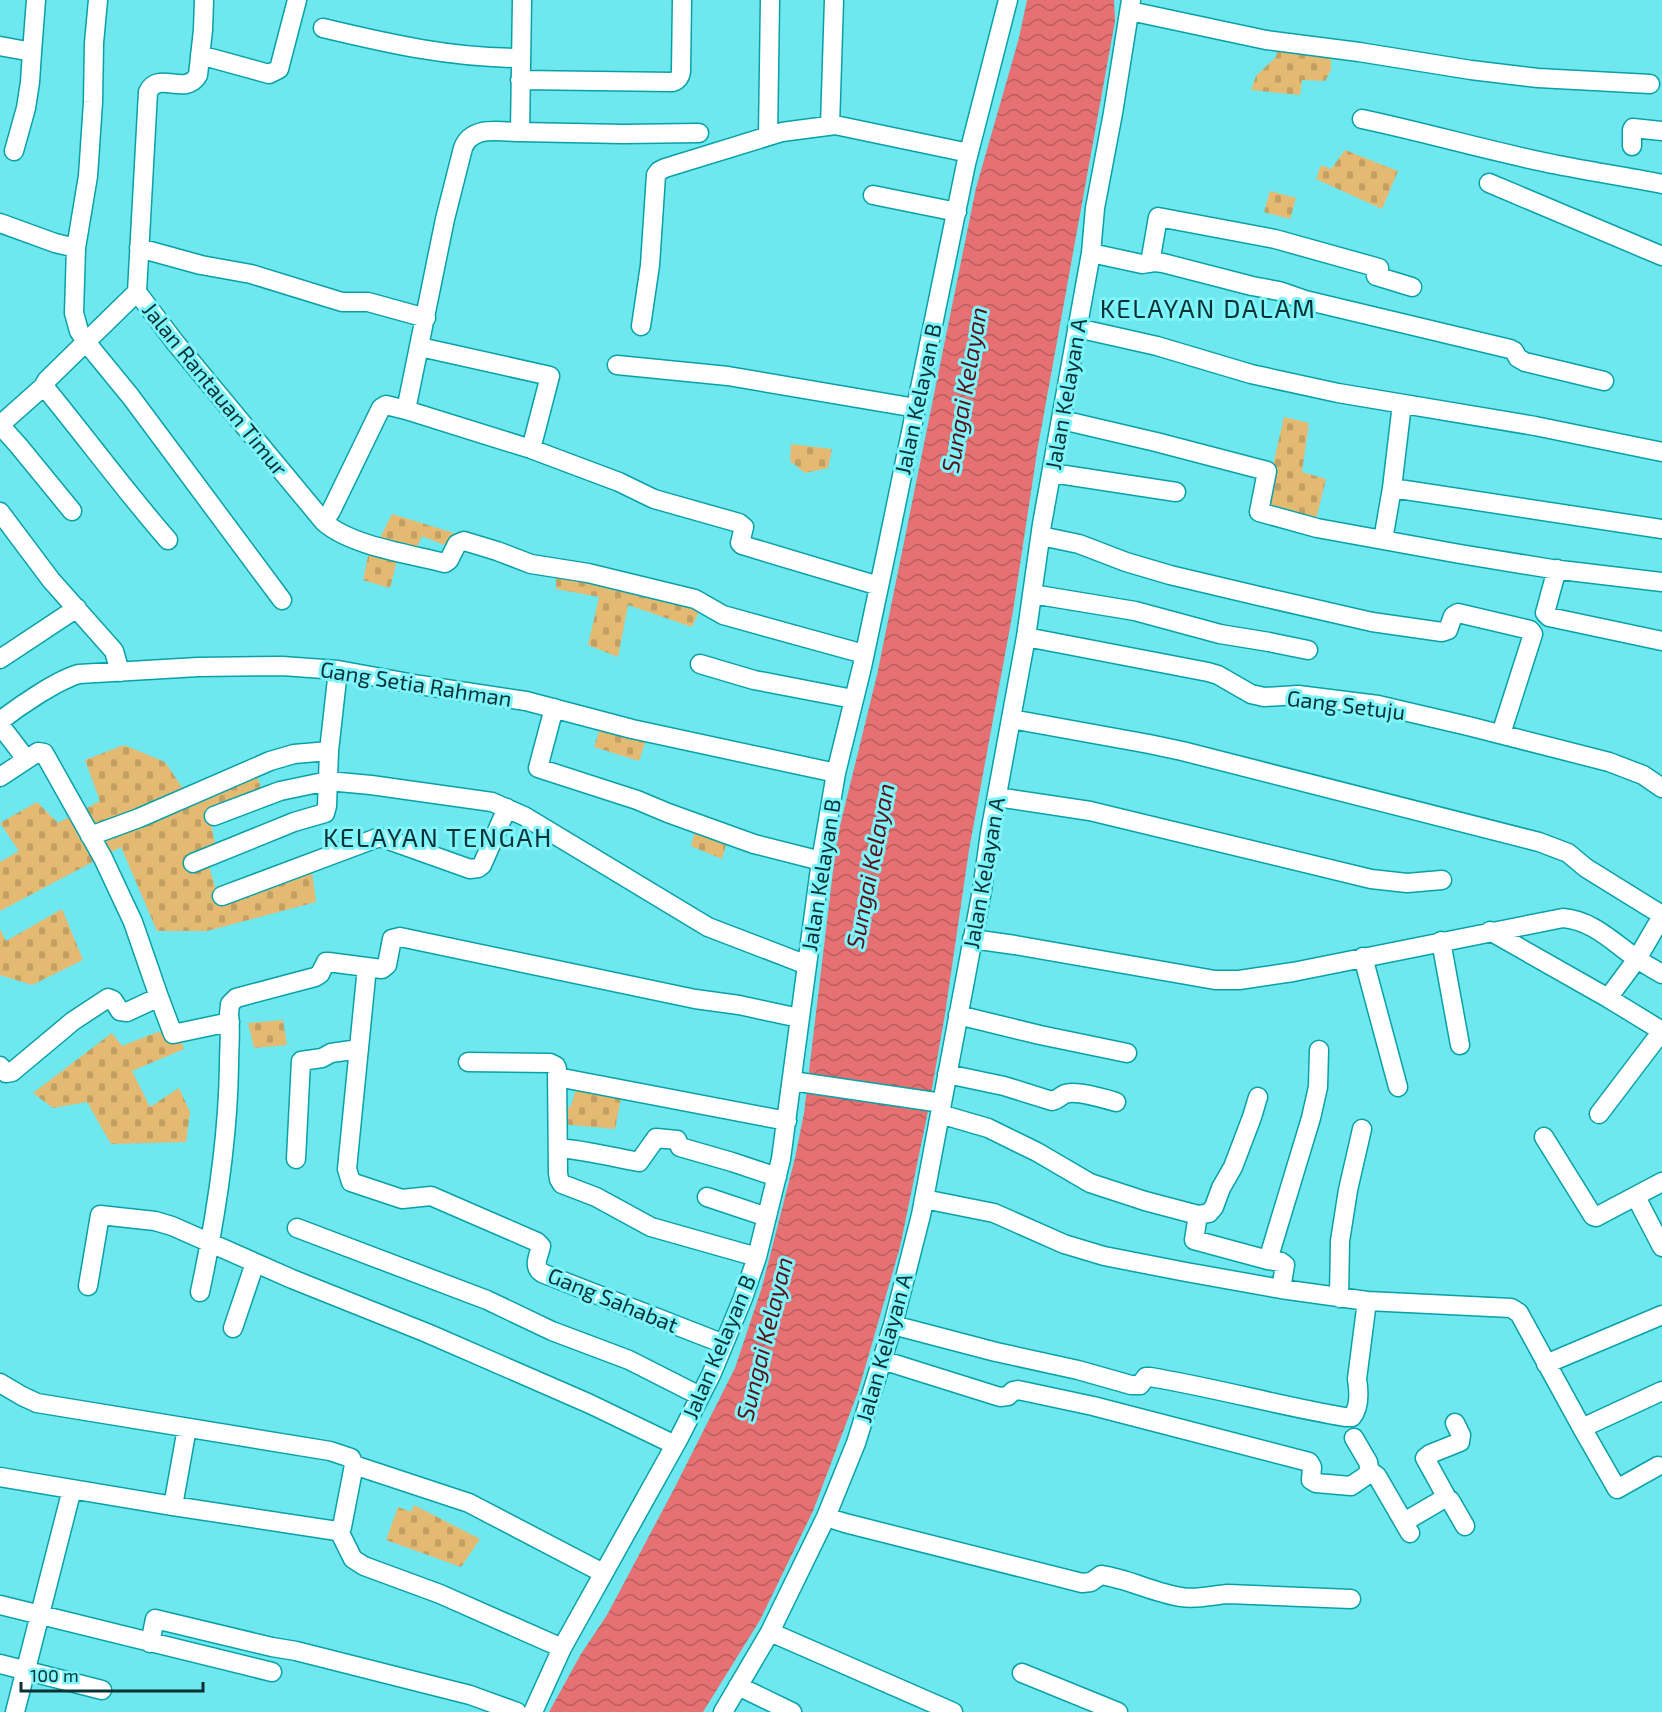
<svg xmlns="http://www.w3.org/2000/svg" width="1662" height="1712" viewBox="0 0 1662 1712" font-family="'Exo 2',sans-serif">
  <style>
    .cemetery { fill: url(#cemetery-stones) }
    .water { fill: url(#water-waves) }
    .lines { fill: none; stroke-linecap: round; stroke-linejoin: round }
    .minor-casing { stroke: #07a1a7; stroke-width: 21 }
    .minor { stroke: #fff; stroke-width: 18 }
    .labels { text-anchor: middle; stroke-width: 6; stroke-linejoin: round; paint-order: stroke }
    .street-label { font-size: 22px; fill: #0a3234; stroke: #7df5fb }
    .water-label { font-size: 24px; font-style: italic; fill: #5a1018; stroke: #7df5fb }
    .quarter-label { font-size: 26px; letter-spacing: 1.5px; fill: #0a3234; stroke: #7df5fb }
  </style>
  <defs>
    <pattern id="cemetery-stones" width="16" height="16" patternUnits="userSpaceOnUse" patternTransform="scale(1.5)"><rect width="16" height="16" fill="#e4ba72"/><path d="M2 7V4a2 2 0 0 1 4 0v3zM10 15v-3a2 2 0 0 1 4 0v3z" fill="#c2a063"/></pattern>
    <pattern id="water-waves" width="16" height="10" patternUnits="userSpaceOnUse" patternTransform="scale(1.5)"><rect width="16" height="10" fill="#e67173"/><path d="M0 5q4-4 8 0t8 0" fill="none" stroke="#b95d5f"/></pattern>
  </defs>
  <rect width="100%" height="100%" fill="#6fe7ee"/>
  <path class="cemetery" d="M 1278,44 L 1331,52 L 1331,70 L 1325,81 L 1302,80 L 1300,95 L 1251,90 L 1256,76 L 1276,57 Z
    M 1345,150 L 1398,171 L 1382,209 L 1316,179 L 1321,165 L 1331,169 Z
    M 1270,191 L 1296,198 L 1290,219 L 1264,212 Z
    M 1284,417 L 1309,423 L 1302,472 L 1326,479 L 1316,519 L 1264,505 Z
    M 791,444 L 832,449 L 828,468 L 805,473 L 790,461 Z
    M 392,514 L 454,533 L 444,545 L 422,536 L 415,551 L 400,549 L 390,588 L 363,580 L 369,551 L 379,540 Z
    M 556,575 L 701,607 L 692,627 L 628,605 L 618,657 L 588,645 L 599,597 L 556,589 Z
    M 601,726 L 647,737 L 639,761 L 594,747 Z
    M 124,745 L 165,762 L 190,799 L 256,770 L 262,793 L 209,813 L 216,849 L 208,863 L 218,897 L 311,865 L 316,902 L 207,931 L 157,931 L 121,847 L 0,911 L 0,862 L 19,851 L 0,823 L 37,802 L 58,823 L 100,801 L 85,760 Z
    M 696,827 L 727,841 L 722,859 L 691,846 Z
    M 62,909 L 83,960 L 32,985 L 0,975 L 0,929 L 6,941 Z
    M 283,1020 L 287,1045 L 254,1048 L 248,1023 Z
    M 164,1031 L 180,1036 L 184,1049 L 132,1071 L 150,1107 L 179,1088 L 190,1112 L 186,1142 L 111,1144 L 87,1102 L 53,1108 L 33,1093 L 112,1033 L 122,1046 L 155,1033 Z
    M 577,1086 L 622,1093 L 615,1129 L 561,1124 L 562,1109 L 571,1106 Z
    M 414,1505 L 480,1539 L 461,1567 L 386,1540 L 398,1507 L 411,1512 Z"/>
  <path class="water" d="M 1027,0 L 1114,0 L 1115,21 L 1037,452 L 1013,611 L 969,850 L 945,1014 L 928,1111 L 900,1247 L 858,1392 L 813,1511 L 760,1620 L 703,1712 L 549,1712 L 581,1654 L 607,1615 L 674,1489 L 735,1368 L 762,1287 L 795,1158 L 804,1113 L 837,838 L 877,675 L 976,188 L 1019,38 Z"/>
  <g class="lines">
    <defs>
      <path id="minor" d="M 98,0 L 94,43 L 93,102 L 88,176 L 76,248 L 74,313 L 79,331 L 86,342 L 131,397 L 282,600
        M 204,0 L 203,30 L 198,75 C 186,97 158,70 148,92 L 137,292 L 174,341 L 324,522 C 351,546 410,554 445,563 L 449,560 L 457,544 L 464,541 L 497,551 L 531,564 L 588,573 L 695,599 L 723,615 L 864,654
        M 522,0 L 520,132 L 623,134 L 699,133
        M 1130,11 L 1266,40 L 1359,52 L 1471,70 L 1538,78 L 1650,84
        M 323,28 C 390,44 452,58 521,58
        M 0,46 L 32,52 L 36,0
        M 200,55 L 269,74 L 279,69 L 297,0
        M 520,80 L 673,82 C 678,80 680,78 681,72 L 682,0
        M 1362,119 C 1428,133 1492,152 1558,165 C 1593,172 1628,177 1662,184
        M 830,126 L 834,0
        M 768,136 L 770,0
        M 1632,146 L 1632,130 L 1633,128 L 1662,131
        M 14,151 L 26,108 L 30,82 L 32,52
        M 1489,183 L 1662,256
        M 873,195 L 957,212
        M 0,223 L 55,243 L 76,248
        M 139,248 L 201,265 L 251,274 L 342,302 L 368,302 L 426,318
        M 1091,253 L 1142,264 L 1154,262 L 1163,263 L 1252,286 L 1279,291 L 1305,300 L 1510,349 L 1514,351 L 1518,358 L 1525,362 L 1604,381
        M 1150,263 L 1158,217 L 1275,239 L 1379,268 L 1376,276 L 1412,287
        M 137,292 L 47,380 L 44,385 L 47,390 C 88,440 126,492 168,540
        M 641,326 L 650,265 L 656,175 L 659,171 L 665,168 L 782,132 L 835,125 L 969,153
        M 1077,328 L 1157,346 L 1251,374 L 1338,393 L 1535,426 L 1662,452
        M 420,347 L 550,376 L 531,449
        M 617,365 L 728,376 L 916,408
        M 406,410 L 531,449 L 619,482 L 654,499 L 739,523 L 744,527 L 740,543 L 742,545 L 879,586
        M 1062,420 L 1156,442 L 1267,471 L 1259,512 L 1317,528 L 1460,554 L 1552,569 L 1662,582
        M 0,425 L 18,445 L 72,511
        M 0,425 L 45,385
        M 1052,473 L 1176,492
        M 1392,488 L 1662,529
        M 0,512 L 51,580 L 114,651 L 120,672
        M 324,522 L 331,511 L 381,408 L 386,405 L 406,410 L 445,219 L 463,148 C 472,125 499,132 520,132
        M 1041,536 L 1079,544 L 1126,562 L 1170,575 L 1263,597 L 1372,622 L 1442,632 L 1448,630 L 1453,616 L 1458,613 L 1530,630 L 1533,634 L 1501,734
        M 1383,540 L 1392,488 L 1402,404
        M 1557,569 L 1545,613 L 1549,617 L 1662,641
        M 1032,594 L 1135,611 L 1220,634 L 1269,642 L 1308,650
        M 1026,637 L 1208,672 L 1218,675 L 1251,694 L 1264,697 L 1298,695 L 1378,705 L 1468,726 L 1609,762 L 1643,775 L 1662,788
        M 0,659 L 77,608
        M 700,664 L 754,680 L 853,699
        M 554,708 L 538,768 L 637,800 L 668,813 L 754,844 L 821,861
        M 1011,719 L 1149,744 L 1182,751 L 1539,842 L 1568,853 L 1586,868 L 1662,915
        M 0,721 C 18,707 57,680 79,674 L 198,667 L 282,666 L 338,670 L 420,685 L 526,701 L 632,729 L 836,773
        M 0,725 L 26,759
        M 0,777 L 38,752 L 44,753 L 103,858 L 133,922 L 159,997
        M 997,797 L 1090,811 L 1371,879 L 1407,883 L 1442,880
        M 214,816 L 280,791 L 328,781 L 371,785 L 492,802 L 524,816 L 708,927 L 807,965
        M 90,836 L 139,818 L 270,761 L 294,754 L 329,751 L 338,670
        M 193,863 L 294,822 L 325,813 L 327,806 L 329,751
        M 222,896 L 377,838 L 383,838 L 470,869 L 478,868 L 482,865 L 507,808
        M 1490,931 L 1608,998 L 1662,1031
        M 972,939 L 1015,945 L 1215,980 L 1239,980 L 1293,972 L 1563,918 C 1591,920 1612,941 1633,956 C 1642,963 1652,968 1662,974
        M 1441,941 L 1460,1045
        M 1363,957 L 1398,1087
        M 367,967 L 347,1169 L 351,1182 L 402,1199 L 431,1196 L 537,1242 L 541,1246 C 539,1256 532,1266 542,1273 L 724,1344
        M 1608,998 L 1637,959 L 1662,916
        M 958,1015 L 1040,1035 L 1127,1053
        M 468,1062 L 550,1063 L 556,1066 L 557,1069 L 558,1173 L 559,1179 L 562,1184 L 596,1197 L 651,1227 L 757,1257
        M 0,1066 L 6,1073 L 12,1072 L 73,1021 L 108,998 L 113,1000 L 120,1011 L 127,1012 L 159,997 L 173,1034 L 230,1022
        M 947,1074 L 1004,1086 L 1052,1101 C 1058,1100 1060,1096 1065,1094 C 1075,1090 1106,1099 1116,1102
        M 557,1077 L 787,1121
        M 792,1081 L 942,1103
        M 940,1114 L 988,1128 L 1037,1152 L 1090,1183 L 1145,1201 L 1198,1215 L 1194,1240 L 1268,1260
        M 1599,1114 L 1662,1031
        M 1544,1137 L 1593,1216 L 1596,1217 L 1662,1182
        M 558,1148 C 585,1150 612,1157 639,1162 L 656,1138 L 677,1140 L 680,1147 L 732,1162 L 777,1177
        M 296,1159 L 301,1061 L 322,1058 L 331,1053 L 359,1049
        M 707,1197 L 767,1217
        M 1636,1197 L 1662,1247
        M 924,1199 L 994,1213 L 1064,1244 L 1104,1256 L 1186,1272 L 1281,1289 L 1367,1301 L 1511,1308 L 1519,1313 L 1582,1428 L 1662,1391
        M 1198,1215 L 1209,1213 L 1214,1207 L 1221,1188 L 1233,1167 L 1252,1117 L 1258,1097
        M 297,1228 L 487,1300 L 552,1331 L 629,1360 L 700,1396
        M 88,1286 L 100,1215 L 155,1221 L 172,1226 L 292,1279 L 427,1333 L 590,1404 L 675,1445
        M 1281,1289 L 1285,1265 L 1281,1262 L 1268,1260 L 1311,1118 L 1318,1087 L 1319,1050
        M 200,1292 C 216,1217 228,1142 229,1065 C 229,1048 231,1031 229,1014 L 230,1004 L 236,998 L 315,977 L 320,974 L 326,962 L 328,962 L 382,969 L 387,965 L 392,939 L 400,937 L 695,999 L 739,1005 L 799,1018
        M 1339,1298 L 1340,1241 L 1348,1190 L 1362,1129
        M 893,1325 L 996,1352 L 1078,1370 L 1131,1385 L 1140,1385 L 1146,1377 L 1150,1377 C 1216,1388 1280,1406 1345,1417 L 1352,1417 C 1360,1407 1359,1391 1357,1379 L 1367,1301
        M 233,1328 L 255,1263
        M 882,1360 L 1000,1397 L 1008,1396 L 1013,1391 L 1018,1390 L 1093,1406 L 1309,1462 L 1312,1467 L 1311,1480 L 1316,1483 L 1351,1486 L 1370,1473 L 1368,1462 L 1354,1438
        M 1546,1364 L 1662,1315
        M 0,1383 L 22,1396 L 37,1403 L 330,1451 L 351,1458 L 354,1465 L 342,1527 L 339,1531 L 337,1531 L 173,1506 L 0,1477
        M 1582,1428 L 1617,1489 L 1658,1466
        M 354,1465 L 469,1503 L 603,1573
        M 1370,1471 L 1377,1476 L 1410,1533
        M 1447,1498 L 1425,1458 L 1430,1454 L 1460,1442 L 1461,1435 L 1455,1423
        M 173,1506 L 187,1428
        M 826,1517 L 845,1523 L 1082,1583 L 1091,1582 L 1101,1575 C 1129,1579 1154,1593 1181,1597 C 1197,1600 1212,1595 1228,1594 L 1351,1599
        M 1404,1522 L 1445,1498 L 1450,1500 L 1465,1526
        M 339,1531 L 353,1559 L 364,1566 L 440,1594 L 562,1648
        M 0,1605 L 272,1672
        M 770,1632 L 953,1712
        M 150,1643 L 155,1619 L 272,1647 L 296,1651 L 470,1695 L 517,1712
        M 0,1664 L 102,1690
        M 1022,1673 L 1118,1712
        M 738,1686 L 792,1712
        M 15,1712 L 72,1489
        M 533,1712 L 562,1648 L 679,1438 L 711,1375 L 743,1298 L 757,1257 L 781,1159 L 821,861 L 836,773 L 862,667 L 888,544 L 966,164 L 1008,0
        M 723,1712 L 770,1632 L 826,1517 L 856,1443 L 893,1325 L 921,1215 L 982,890 L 990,833 L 1026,637 L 1042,524 L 1091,253 L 1095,208 L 1113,113 L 1131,0"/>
    </defs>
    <use href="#minor" class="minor-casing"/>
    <use href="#minor" class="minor"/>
  </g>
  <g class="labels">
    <g class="street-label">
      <text transform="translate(215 389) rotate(51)" y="8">Jalan Rantauan Timur</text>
      <text transform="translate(1066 394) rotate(-80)" y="8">Jalan Kelayan A</text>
      <text transform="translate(918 399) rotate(-78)" y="8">Jalan Kelayan B</text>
      <text transform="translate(416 684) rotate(9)" y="8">Gang Setia Rahman</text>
      <text transform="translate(1346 705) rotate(7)" y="8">Gang Setuju</text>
      <text transform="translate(984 873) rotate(-80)" y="8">Jalan Kelayan A</text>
      <text transform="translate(821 875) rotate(-81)" y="8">Jalan Kelayan B</text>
      <text transform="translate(613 1300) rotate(22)" y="8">Gang Sahabat</text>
      <text transform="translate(719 1347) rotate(-67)" y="8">Jalan Kelayan B</text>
      <text transform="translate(884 1348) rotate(-74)" y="8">Jalan Kelayan A</text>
    </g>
    <g class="water-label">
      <text transform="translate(965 390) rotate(-80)" y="8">Sungai Kelayan</text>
      <text transform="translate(871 866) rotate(-79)" y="8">Sungai Kelayan</text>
      <text transform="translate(765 1339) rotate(-76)" y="8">Sungai Kelayan</text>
    </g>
    <g class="quarter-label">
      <text x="1208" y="318">KELAYAN DALAM</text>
      <text x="438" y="847">KELAYAN TENGAH</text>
    </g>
  </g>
  <path d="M21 1682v9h182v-9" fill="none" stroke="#0a3234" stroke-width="3"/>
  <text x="30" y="1682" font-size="18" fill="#0a3234" stroke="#7df5fb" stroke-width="4.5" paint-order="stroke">100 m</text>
</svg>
